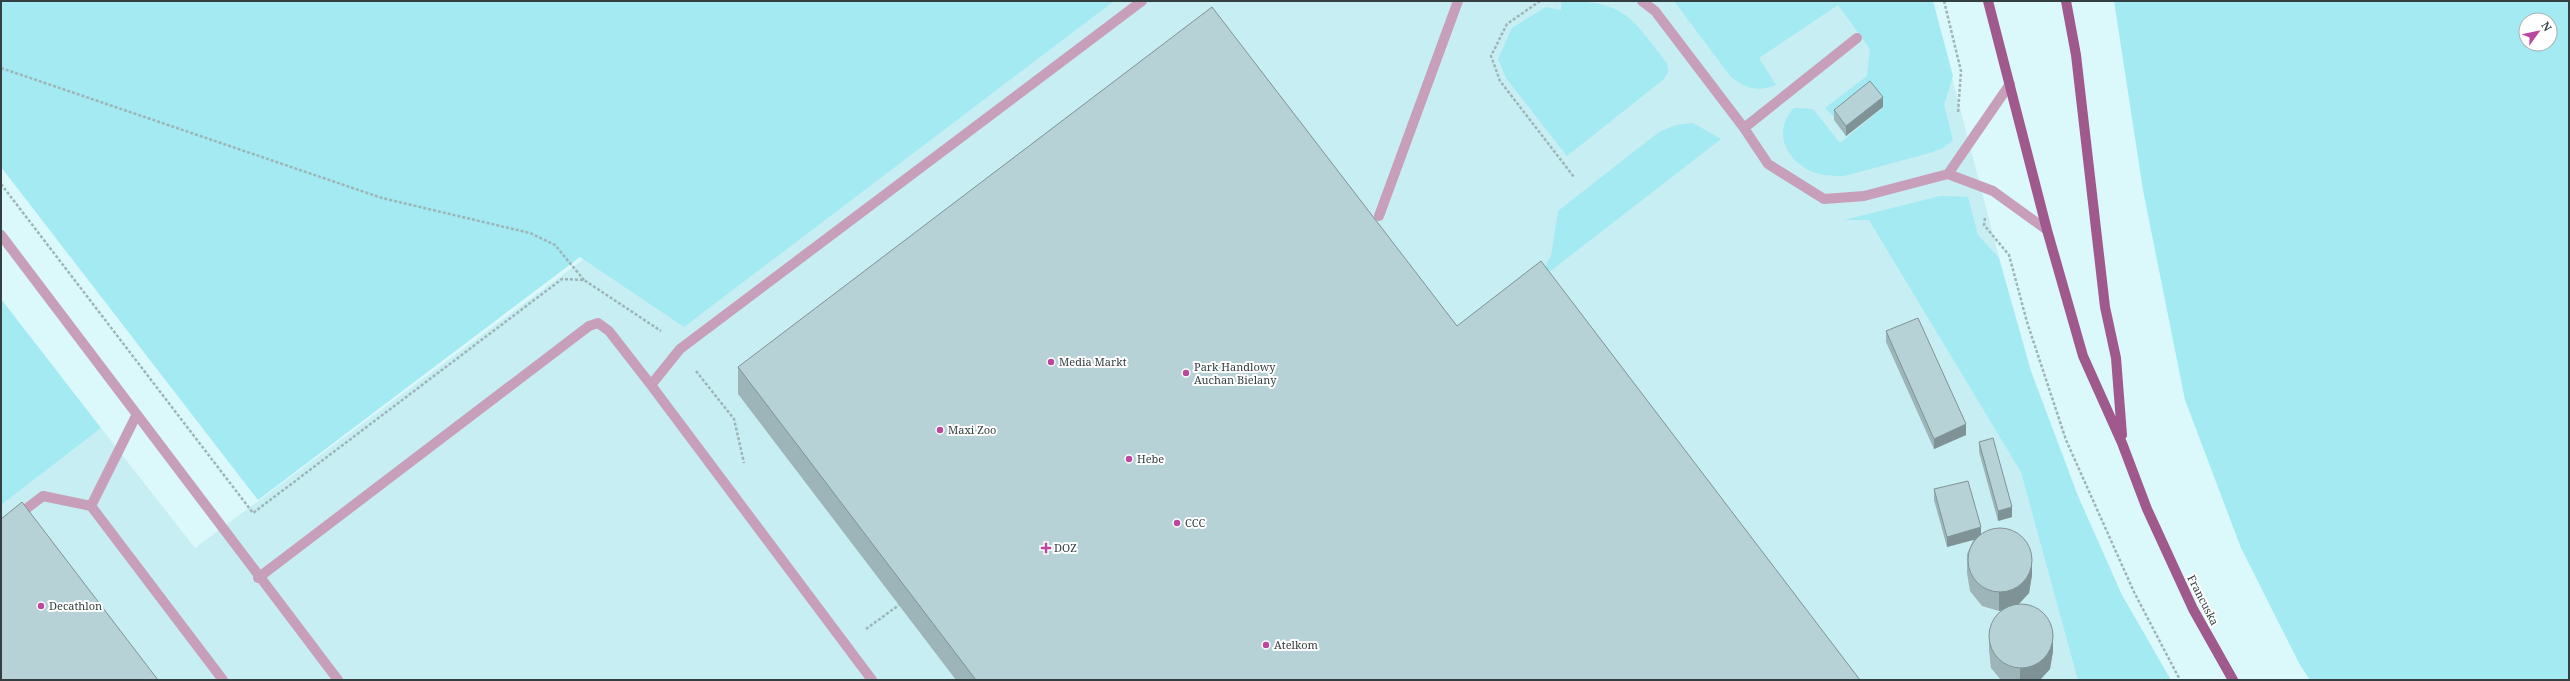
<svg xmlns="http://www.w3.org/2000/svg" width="2570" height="681" viewBox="0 0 2570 681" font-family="'Noto Serif',serif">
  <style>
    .built { fill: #c7eef2 }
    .green { fill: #a3eaf2; fill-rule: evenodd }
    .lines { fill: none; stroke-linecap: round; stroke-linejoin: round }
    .path { stroke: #9eb5b7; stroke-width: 2.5; stroke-dasharray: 3 2; stroke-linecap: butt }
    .minor { stroke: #c89fbb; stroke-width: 10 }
    .major { stroke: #a0598c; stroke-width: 10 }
    .wall { fill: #9db5b8 }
    .shaded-wall { fill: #7f9396 }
    .building { fill: #b6d2d6; stroke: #7f9396 }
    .poi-dot { fill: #bc479e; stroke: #fff; stroke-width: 1.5 }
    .labels { text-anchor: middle; stroke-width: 4; stroke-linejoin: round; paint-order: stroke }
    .poi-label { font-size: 11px; fill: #333f40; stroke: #fff; text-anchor: start }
    .street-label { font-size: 11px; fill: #333f40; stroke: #fff }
  </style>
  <rect width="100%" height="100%" fill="#dbf8fb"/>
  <path class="built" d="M 931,1 L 1932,1 L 2029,372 L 2081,511 L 2121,595 L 2170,680 L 1,680 L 1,505 L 101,428 L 195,548 Z"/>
  <path class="green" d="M 1,1 L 1114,1 L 684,327 L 580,257 L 258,500 L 1,167 Z
    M 1561,1 C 1626,1 1630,16 1667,63 L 1668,72 L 1664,79 L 1567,156 L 1506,78 L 1498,59 L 1512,28 L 1546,7 L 1561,10 Z
    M 1674,1 L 1933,1 L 1953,76 L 1944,105 L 1953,140 L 1943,148 L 1930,153 L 1844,176 C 1835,176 1826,176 1816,173 C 1787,163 1771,132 1794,108 L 1813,109 L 1840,143 L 1884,107 L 1870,90 L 1834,117 L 1825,108 L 1867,76 L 1870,49 L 1838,5 L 1759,58 L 1776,85 C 1758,92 1746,89 1731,77 Z
    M 2114,1 L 2569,1 L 2569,680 L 2310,680 L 2300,665 L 2241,548 L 2185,400 L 2143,190 ZM 2526,20 L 2550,20 L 2550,44 L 2526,44 Z
    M 1693,123 L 1721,139 L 1535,283 L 1551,256 L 1558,211 L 1659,132 L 1676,125 Z
    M 1940,196 L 1968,197 L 1978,235 L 1999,258 L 2031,371 L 2078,496 L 2122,595 L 2171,680 L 2078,680 L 2021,472 L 1869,220 L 1844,220 Z
    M 1,299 L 101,428 L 1,505 Z"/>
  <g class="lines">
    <path class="path" d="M 1540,1 L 1507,24 L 1491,56 L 1500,81 L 1574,177
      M 1554,1 L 1556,1
      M 1944,1 L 1961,71 L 1958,113
      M 1,68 L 382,198 L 530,233 L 555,245 L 584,280
      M 1,184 L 253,513 L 562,279 L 584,280 L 661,331
      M 1985,218 L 1984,225 L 2009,255 L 2027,322 L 2066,440 L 2134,592 L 2180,680
      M 696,371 L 734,419 L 744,463
      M 866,629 L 899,605"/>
    <path class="minor" d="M 1642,1 L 1655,11 L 1744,128 L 1768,164 L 1824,199 L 1864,196 L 1948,174 L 1993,191 L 2047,230
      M 1744,128 L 1857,38
      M 1948,174 L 2010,84
      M 1379,216 L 1458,1
      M 1,235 L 338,680
      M 651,385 L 680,349 L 1142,1
      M 91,506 L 136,416
      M 1,528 L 43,496 L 91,506 L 223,680
      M 258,578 L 589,326 L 598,323 L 609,331 L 651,385 L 872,680"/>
    <path class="major" d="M 1988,1 L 2047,230 L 2083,356 L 2122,443 L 2147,509 L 2193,609 L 2233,680
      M 2066,1 L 2076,55 L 2105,307 L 2116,358 L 2122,435"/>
  </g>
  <path class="wall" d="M 1883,107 L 1846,136 L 1834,120 L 1834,110 Z
    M 1457,326 L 1860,680 L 956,680 L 738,394 L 738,367 Z
    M 1886,331 L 1966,435 L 1934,449 L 1886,342 Z
    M 1979,442 L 2012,517 L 1998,521 L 1979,452 Z
    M 1934,489 L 1981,534 L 2032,575 L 2029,593 L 2019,604 L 2053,651 L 2050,669 L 2040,680 L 2001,680 L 1991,668 L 1989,650 L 1989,630 L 2002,610 L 1999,611 L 1982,606 L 1970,591 L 1967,573 L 1967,554 L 1974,539 L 1947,547 L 1934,500 Z"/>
  <path class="shaded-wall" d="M 1883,97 L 1883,107 L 1846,136 L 1846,126 Z
    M 1966,424 L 1966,435 L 1934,449 L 1934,439 Z
    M 2012,507 L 2012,517 L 1998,521 L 1998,511 Z
    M 1981,527 L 1981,538 L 1947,547 L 1947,537 Z
    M 2032,556 L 2032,575 L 2029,593 L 2016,607 L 1999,611 L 1999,592 Z
    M 2053,632 L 2053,651 L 2050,669 L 2040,680 L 2020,680 L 2020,668 Z"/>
  <path class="building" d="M 1212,7 L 1457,326 L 1541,261 L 1860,680 L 976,680 L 738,367 Z
    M 1870,81 L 1883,97 L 1846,126 L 1834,110 Z
    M 1918,318 L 1966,424 L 1934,439 L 1886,331 Z
    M 1993,438 L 2012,507 L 1998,511 L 1979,442 Z
    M 1968,481 L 1981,527 L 1947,537 L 1934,489 Z
    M 22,502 L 158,680 L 1,680 L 1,519 Z
    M1968 560a32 32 0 1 1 64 0a32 32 0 1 1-64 0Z
    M1989 636a32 32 0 1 1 64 0a32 32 0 1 1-64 0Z"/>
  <g class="poi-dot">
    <circle cx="1051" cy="362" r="4"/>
    <circle cx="1186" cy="373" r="4"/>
    <circle cx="940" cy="430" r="4"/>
    <circle cx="1129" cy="459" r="4"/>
    <circle cx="1177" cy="523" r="4"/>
    <path d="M1044 542h4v4h4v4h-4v4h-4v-4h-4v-4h4z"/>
    <circle cx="41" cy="606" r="4"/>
    <circle cx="1266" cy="645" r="4"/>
  </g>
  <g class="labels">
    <g class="poi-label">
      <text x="1059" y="366">Media Markt</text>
      <text x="1194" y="371">Park Handlowy<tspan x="1194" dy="13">Auchan Bielany</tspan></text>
      <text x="948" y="434">Maxi Zoo</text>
      <text x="1137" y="463">Hebe</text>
      <text x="1185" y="527">CCC</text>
      <text x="1054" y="552">DOZ</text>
      <text x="49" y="610">Decathlon</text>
      <text x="1274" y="649">Atelkom</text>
    </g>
    <g class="street-label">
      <text transform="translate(2203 600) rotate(63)" y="4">Francuska</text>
    </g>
  </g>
  <rect width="2570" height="681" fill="none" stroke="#333f40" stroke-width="4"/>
  <g transform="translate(2538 32) rotate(57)"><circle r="19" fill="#ffffff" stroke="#adb2b3"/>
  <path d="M0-3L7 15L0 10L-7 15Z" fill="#bc479e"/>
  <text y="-6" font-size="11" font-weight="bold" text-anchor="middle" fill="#333f40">N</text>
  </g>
</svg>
